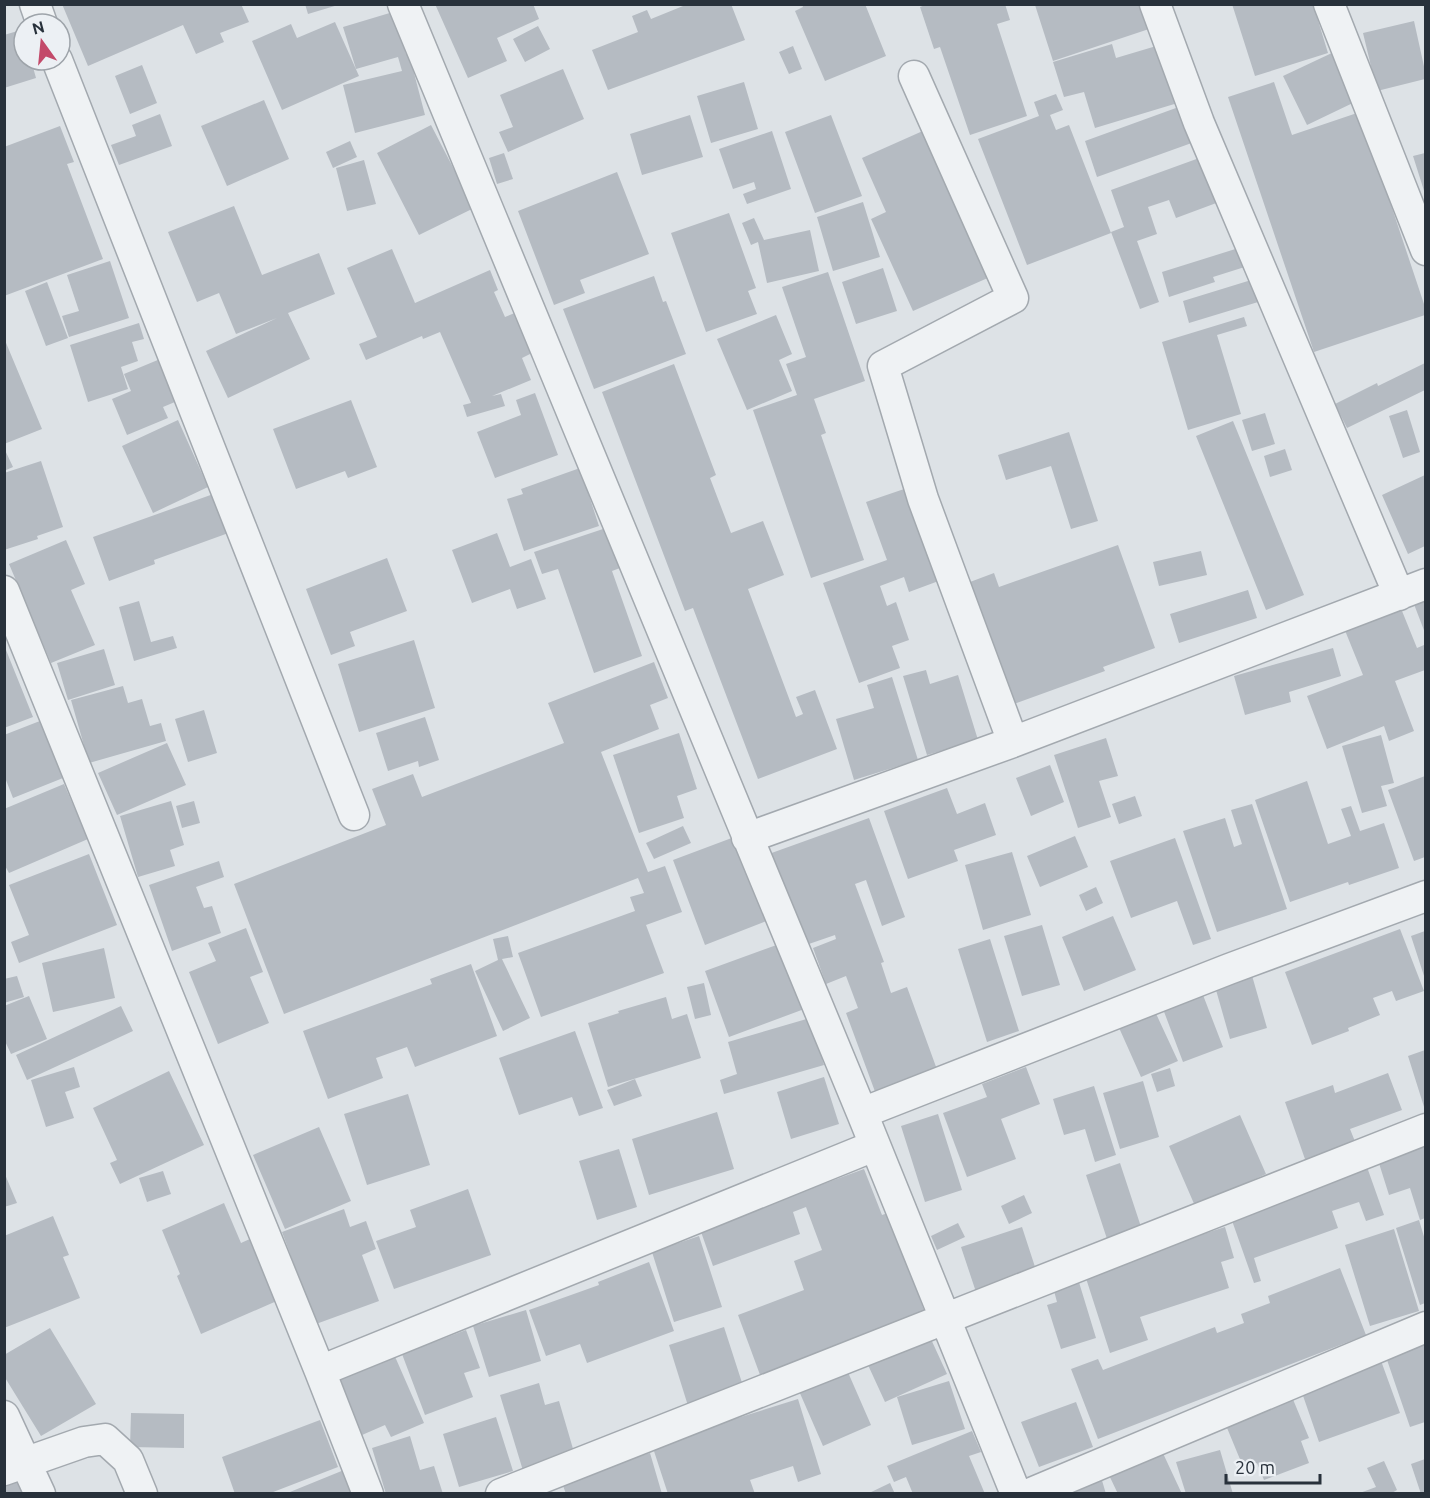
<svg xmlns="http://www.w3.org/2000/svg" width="1430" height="1498" viewBox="0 0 1430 1498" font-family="Ubuntu,sans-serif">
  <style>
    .building { fill: #b5bbc2 }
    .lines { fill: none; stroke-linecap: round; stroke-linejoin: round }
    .minor-casing { stroke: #a3a9af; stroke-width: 33 }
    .minor { stroke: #eff2f4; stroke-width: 30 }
  </style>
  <rect width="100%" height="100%" fill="#dde2e6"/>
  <path class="building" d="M 62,4 L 241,4 L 249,22 L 220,33 L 224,42 L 196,54 L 183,25 L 88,66 Z
    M 305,4 L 338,4 L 338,5 L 308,14 Z
    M 435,4 L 533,4 L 539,19 L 497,38 L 507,61 L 468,78 Z
    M 688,4 L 731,4 L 745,40 L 608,90 L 592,50 L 638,32 L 632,16 L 647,10 L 651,19 Z
    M 802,4 L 865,4 L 886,56 L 825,81 L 795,11 L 803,7 Z
    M 928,4 L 1005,4 L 1010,20 L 997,24 L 1027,116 L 970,135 L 940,47 L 934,49 L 920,7 Z
    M 1148,4 L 1155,27 L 1053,61 L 1035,5 Z
    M 1232,4 L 1313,4 L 1328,53 L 1255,76 Z
    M 393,12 L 406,54 L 409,54 L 425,115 L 355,133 L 343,85 L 402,71 L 398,57 L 356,69 L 343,27 Z
    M 1414,21 L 1425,71 L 1425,79 L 1377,91 L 1363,33 Z
    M 335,22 L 359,76 L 282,110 L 252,41 L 291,24 L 297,38 Z
    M 538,26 L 550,49 L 525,62 L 513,39 Z
    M 21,30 L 24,39 L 24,60 L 31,60 L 36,78 L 4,88 L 4,35 Z
    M 1112,44 L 1116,58 L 1163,44 L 1181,102 L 1095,128 L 1084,92 L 1064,97 L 1053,62 Z
    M 793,46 L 802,69 L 789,74 L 779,52 Z
    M 1334,52 L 1357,101 L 1307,125 L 1283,76 Z
    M 142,65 L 157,103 L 130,114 L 115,76 Z
    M 563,69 L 584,119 L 508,152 L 499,132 L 513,127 L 500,95 Z
    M 744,82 L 758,129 L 711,143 L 697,96 Z
    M 1274,82 L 1292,135 L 1360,112 L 1425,307 L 1425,315 L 1314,352 L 1228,97 Z
    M 1056,94 L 1063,110 L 1050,115 L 1056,130 L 1069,125 L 1111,233 L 1027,265 L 978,139 L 1039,116 L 1034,102 Z
    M 264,100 L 289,159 L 227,186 L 201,126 Z
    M 1187,104 L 1200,140 L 1097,177 L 1085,141 Z
    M 160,114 L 172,146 L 119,165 L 111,145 L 136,136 L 132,125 Z
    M 690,115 L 703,157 L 642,175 L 630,134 Z
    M 831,115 L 862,196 L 815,213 L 785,132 Z
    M 431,125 L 474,208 L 419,235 L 377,153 Z
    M 60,126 L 74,162 L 67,164 L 103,259 L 4,296 L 4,147 Z
    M 934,126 L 999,273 L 913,311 L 871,219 L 886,212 L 862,158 Z
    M 772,131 L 791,189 L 747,204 L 743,194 L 756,189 L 754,182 L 733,189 L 719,149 Z
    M 350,141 L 357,157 L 333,168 L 326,152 Z
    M 504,153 L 513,179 L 497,184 L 489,158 Z
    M 1425,153 L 1425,194 L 1413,156 Z
    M 1202,157 L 1219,202 L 1176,218 L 1169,200 L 1148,207 L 1157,234 L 1137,241 L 1159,302 L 1140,309 L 1111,232 L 1124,227 L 1111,190 Z
    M 364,160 L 376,204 L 347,211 L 336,168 Z
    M 617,172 L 649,254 L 580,280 L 585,293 L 554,305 L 518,211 Z
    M 863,202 L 880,257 L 833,271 L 817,217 Z
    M 234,206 L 262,275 L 319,253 L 335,294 L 288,313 L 310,359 L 228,398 L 206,351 L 277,318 L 236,334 L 219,293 L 197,302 L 168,232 Z
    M 729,213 L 756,288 L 748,291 L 757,314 L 706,332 L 671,233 Z
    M 754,218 L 764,240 L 810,230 L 819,271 L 767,283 L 758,242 L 751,245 L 742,223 Z
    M 1245,246 L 1251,265 L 1213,277 L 1215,282 L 1169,297 L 1162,272 Z
    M 392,249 L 415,303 L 490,270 L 498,290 L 494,292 L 505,317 L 517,312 L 534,352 L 522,358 L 531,380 L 492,396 L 501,394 L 505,406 L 467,417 L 463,405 L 471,403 L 440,332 L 423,339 L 422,336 L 366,360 L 359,344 L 377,337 L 347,268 Z
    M 110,261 L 129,318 L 69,337 L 62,316 L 79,311 L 67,275 Z
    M 883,268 L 897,311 L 856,324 L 842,282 Z
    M 828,272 L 865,381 L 814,399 L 826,433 L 821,435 L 864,560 L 811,578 L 753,410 L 797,395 L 786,364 L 806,357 L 782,287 Z
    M 654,276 L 663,302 L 666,301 L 686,354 L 594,389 L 563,309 Z
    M 1261,277 L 1268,299 L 1189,323 L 1183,301 Z
    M 47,282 L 68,338 L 46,346 L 25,291 Z
    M 776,315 L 792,354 L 779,360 L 792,391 L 747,410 L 717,339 Z
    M 1244,317 L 1247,326 L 1217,335 L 1241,414 L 1188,430 L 1162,342 Z
    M 139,323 L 144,339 L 132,342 L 138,361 L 121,367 L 128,389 L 88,402 L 70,345 Z
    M 4,338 L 42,429 L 4,444 Z
    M 165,357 L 182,399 L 163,407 L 168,418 L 127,435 L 112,399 L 131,391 L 124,374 Z
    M 1425,363 L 1425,390 L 1347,428 L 1335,404 L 1377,383 L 1378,386 Z
    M 674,364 L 716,475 L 710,478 L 731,533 L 763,521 L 784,575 L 748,589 L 796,717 L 803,714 L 796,697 L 815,690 L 837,749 L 758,779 L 693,608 L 685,611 L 602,392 Z
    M 535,393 L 558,455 L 495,478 L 477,432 L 521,415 L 516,400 Z
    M 351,400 L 377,467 L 348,478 L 345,471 L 296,489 L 273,429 Z
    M 1407,410 L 1420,452 L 1403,458 L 1389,416 Z
    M 1265,413 L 1275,444 L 1252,451 L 1242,420 Z
    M 178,420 L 208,487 L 153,513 L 122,446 Z
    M 1233,421 L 1304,595 L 1266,610 L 1196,436 Z
    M 1069,432 L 1098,521 L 1071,529 L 1051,466 L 1006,480 L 998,455 Z
    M 4,448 L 13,467 L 4,471 Z
    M 1285,449 L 1292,470 L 1270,477 L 1264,456 Z
    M 41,461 L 63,527 L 37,536 L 38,539 L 4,550 L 4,473 Z
    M 580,468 L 599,526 L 524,551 L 507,499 L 523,494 L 521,489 Z
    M 1425,475 L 1425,546 L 1408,554 L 1382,495 Z
    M 910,487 L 944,579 L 909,592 L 904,577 L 880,586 L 887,606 L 896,602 L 909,640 L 892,646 L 900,668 L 859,683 L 823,583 L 887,560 L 866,502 Z
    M 219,492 L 234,531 L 154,560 L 155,564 L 109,581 L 93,537 Z
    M 606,528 L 620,568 L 612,571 L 642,656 L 594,673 L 558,569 L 542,574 L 534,552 Z
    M 497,533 L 510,567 L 531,559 L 546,599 L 517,609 L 510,589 L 472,603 L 452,550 Z
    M 66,540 L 85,584 L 71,590 L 95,645 L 51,663 L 9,564 Z
    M 1118,545 L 1155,648 L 1103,667 L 1105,671 L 1014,704 L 970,582 L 994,573 L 999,587 Z
    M 1201,551 L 1207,575 L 1159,586 L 1153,562 Z
    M 387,558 L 407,611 L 350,632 L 355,646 L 331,655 L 306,589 Z
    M 1248,590 L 1257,618 L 1179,643 L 1170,614 Z
    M 1425,594 L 1425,633 L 1412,599 Z
    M 139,601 L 151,642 L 173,636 L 177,648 L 134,661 L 119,607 Z
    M 1400,606 L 1417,648 L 1424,645 L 1425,649 L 1425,670 L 1395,681 L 1414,731 L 1389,741 L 1384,726 L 1327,749 L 1307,696 L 1363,675 L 1344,628 Z
    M 414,640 L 435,708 L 359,732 L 338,664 Z
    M 4,645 L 33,717 L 4,728 Z
    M 1333,648 L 1341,676 L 1289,692 L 1291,702 L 1245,715 L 1234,676 Z
    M 104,649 L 115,685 L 68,700 L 57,663 Z
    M 654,662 L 668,698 L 650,705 L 659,729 L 601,752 L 648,872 L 665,866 L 682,912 L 646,925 L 664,973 L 541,1017 L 518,953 L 635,911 L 630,897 L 644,893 L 638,878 L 284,1014 L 234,884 L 386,825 L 372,789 L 413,774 L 422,797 L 564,743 L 548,703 Z
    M 926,670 L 930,684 L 958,675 L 978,740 L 927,755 L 903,676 Z
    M 892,677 L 918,760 L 854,780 L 836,719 L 874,708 L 867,685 Z
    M 123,686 L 128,703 L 142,699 L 150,726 L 161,723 L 166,741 L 89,763 L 71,700 Z
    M 204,710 L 217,753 L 188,762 L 175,719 Z
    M 425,717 L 439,760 L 419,767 L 418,761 L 388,771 L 376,733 Z
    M 45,719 L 68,776 L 13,798 L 4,775 L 4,735 Z
    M 679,733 L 697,789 L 677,796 L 684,818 L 639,833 L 613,755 Z
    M 1381,735 L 1394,783 L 1381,786 L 1387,806 L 1362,813 L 1342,746 Z
    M 1106,738 L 1118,776 L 1099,781 L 1111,817 L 1078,828 L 1054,755 Z
    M 167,743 L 186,785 L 117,815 L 98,773 Z
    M 1050,765 L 1064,802 L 1031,816 L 1016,778 Z
    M 1425,776 L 1425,857 L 1414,861 L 1388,790 Z
    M 1307,781 L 1328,844 L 1351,836 L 1341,809 L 1351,806 L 1360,831 L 1384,823 L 1399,868 L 1349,885 L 1348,882 L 1290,902 L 1255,800 Z
    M 64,784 L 88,839 L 9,873 L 4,864 L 4,809 Z
    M 947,788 L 957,814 L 985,803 L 996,835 L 954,850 L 958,861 L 908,879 L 884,811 Z
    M 1135,796 L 1142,816 L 1119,824 L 1112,804 Z
    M 171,801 L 184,845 L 170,850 L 175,866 L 138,877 L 120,816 Z
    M 194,801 L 200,823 L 182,828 L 176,806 Z
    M 1252,804 L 1287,909 L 1217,932 L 1183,831 L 1225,818 L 1234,847 L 1242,844 L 1231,810 Z
    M 869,818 L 905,917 L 882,926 L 866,880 L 855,884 L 884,962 L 881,963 L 891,993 L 907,987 L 939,1075 L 877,1097 L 846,1013 L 858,1008 L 846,976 L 826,984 L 813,948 L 836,939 L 835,935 L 803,946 L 766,855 Z
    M 683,826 L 691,843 L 654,859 L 646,843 Z
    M 737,836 L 769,920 L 705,945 L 673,860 Z
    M 1075,836 L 1088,867 L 1040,887 L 1027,856 Z
    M 1175,838 L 1211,939 L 1193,945 L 1177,901 L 1131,918 L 1110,861 Z
    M 1012,852 L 1031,915 L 983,930 L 965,865 Z
    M 89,854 L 117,925 L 19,963 L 11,942 L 29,935 L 9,885 Z
    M 219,861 L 224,877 L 196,887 L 204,908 L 212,906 L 221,933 L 172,951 L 149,885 Z
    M 1096,887 L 1103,903 L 1086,911 L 1079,895 Z
    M 1113,916 L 1136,970 L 1084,991 L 1062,937 Z
    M 1042,925 L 1060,985 L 1022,996 L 1004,936 Z
    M 246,928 L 263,972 L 250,977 L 269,1023 L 218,1044 L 189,972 L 216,961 L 208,943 Z
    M 1400,929 L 1424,991 L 1396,1001 L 1392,991 L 1373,998 L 1380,1015 L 1348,1028 L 1349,1031 L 1312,1045 L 1285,972 Z
    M 1425,931 L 1425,979 L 1411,936 Z
    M 508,936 L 513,957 L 502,959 L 530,1018 L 503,1031 L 475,971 L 498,960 L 493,939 Z
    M 990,939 L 1019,1031 L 987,1042 L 958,949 Z
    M 782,943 L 807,1008 L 729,1037 L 705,971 Z
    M 104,948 L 115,998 L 53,1012 L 42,963 Z
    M 471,964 L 497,1036 L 415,1067 L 407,1047 L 376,1058 L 383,1078 L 328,1099 L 303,1031 L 432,984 L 430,979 Z
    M 1251,972 L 1267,1028 L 1230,1039 L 1214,983 Z
    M 17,976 L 24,997 L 4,1003 L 4,979 Z
    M 704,983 L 711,1015 L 695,1019 L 687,987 Z
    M 1203,995 L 1223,1047 L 1183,1062 L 1163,1009 Z
    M 29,996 L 47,1039 L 11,1054 L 4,1039 L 4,1006 Z
    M 666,997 L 672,1019 L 687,1014 L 701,1058 L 608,1087 L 588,1023 L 619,1013 L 618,1011 Z
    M 1152,1005 L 1178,1061 L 1141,1077 L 1116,1021 Z
    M 121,1006 L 133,1031 L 27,1080 L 16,1055 Z
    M 810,1018 L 824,1065 L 724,1094 L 720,1080 L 737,1074 L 728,1042 Z
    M 575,1031 L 603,1108 L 579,1116 L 572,1097 L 519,1115 L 499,1058 Z
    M 1425,1050 L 1425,1110 L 1408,1056 Z
    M 74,1067 L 80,1087 L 65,1092 L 74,1118 L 46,1127 L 31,1080 Z
    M 1026,1067 L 1040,1104 L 1001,1119 L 1016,1159 L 967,1177 L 943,1113 L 987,1097 L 982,1084 Z
    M 1170,1068 L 1175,1086 L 1157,1092 L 1151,1074 Z
    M 169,1071 L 204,1145 L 120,1184 L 110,1163 L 117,1160 L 93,1108 Z
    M 1388,1073 L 1402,1110 L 1350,1129 L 1356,1144 L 1306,1162 L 1285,1102 L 1333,1085 L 1335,1093 Z
    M 824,1077 L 839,1124 L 791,1139 L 777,1092 Z
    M 635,1079 L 642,1096 L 614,1106 L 607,1090 Z
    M 1143,1081 L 1159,1137 L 1120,1149 L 1103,1093 Z
    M 1094,1086 L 1116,1155 L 1095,1162 L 1085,1129 L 1064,1135 L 1053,1099 Z
    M 408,1094 L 430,1165 L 367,1185 L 344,1114 Z
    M 717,1112 L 734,1169 L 649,1195 L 632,1139 Z
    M 938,1114 L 962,1190 L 925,1202 L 901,1126 Z
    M 1240,1115 L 1266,1174 L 1195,1206 L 1169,1146 Z
    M 319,1127 L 351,1201 L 285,1229 L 253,1155 Z
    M 1425,1141 L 1425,1218 L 1420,1220 L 1410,1188 L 1389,1195 L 1377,1157 Z
    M 619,1149 L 637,1207 L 597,1220 L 579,1161 Z
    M 1120,1163 L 1144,1236 L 1110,1248 L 1086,1175 Z
    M 1367,1167 L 1384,1215 L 1366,1221 L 1359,1202 L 1332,1211 L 1338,1228 L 1254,1258 L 1261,1281 L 1254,1283 L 1230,1215 Z
    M 864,1169 L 882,1215 L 888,1213 L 928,1321 L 763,1383 L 738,1315 L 804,1290 L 794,1261 L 822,1250 L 806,1207 L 793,1212 L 800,1234 L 713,1266 L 700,1229 Z
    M 163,1171 L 171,1194 L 147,1202 L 139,1178 Z
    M 4,1172 L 17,1203 L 4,1207 Z
    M 468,1189 L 491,1255 L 394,1289 L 376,1241 L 416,1227 L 410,1210 Z
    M 1024,1195 L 1032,1213 L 1009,1224 L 1001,1206 Z
    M 224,1203 L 241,1243 L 252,1238 L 279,1300 L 201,1334 L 177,1276 L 180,1274 L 162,1230 Z
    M 344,1209 L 350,1227 L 366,1221 L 376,1249 L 362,1255 L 379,1301 L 316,1324 L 282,1232 Z
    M 53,1216 L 69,1255 L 63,1257 L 80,1298 L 4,1328 L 4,1236 Z
    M 1419,1220 L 1425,1240 L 1425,1303 L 1420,1305 L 1396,1228 Z
    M 958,1223 L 965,1237 L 937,1250 L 931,1236 Z
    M 1022,1227 L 1037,1273 L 976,1292 L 961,1247 Z
    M 1225,1227 L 1234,1258 L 1221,1262 L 1229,1288 L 1140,1317 L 1148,1340 L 1110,1353 L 1084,1272 Z
    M 1394,1229 L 1419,1311 L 1370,1326 L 1345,1245 Z
    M 699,1236 L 722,1307 L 674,1322 L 652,1252 Z
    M 649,1262 L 674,1331 L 587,1363 L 580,1344 L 546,1356 L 529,1310 L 599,1285 L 598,1282 Z
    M 1340,1268 L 1366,1335 L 1098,1439 L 1071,1369 L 1098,1359 L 1103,1370 L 1215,1327 L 1217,1333 L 1244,1323 L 1241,1314 L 1270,1303 L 1268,1296 Z
    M 1078,1279 L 1096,1338 L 1061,1349 L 1047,1305 L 1057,1302 L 1053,1287 Z
    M 526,1310 L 541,1361 L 489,1377 L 473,1326 Z
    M 724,1327 L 745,1392 L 689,1409 L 669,1345 Z
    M 50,1328 L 96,1404 L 41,1436 L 4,1376 L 4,1355 Z
    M 466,1330 L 480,1368 L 464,1373 L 473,1397 L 425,1415 L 402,1354 Z
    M 930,1337 L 947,1374 L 885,1402 L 868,1365 Z
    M 1425,1343 L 1425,1422 L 1410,1427 L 1386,1357 Z
    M 393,1352 L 424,1423 L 391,1437 L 385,1425 L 362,1435 L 337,1377 Z
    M 1380,1358 L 1400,1413 L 1319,1442 L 1300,1387 Z
    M 847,1370 L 871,1425 L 823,1446 L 799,1391 Z
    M 949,1381 L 965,1429 L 912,1445 L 897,1397 Z
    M 539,1383 L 545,1405 L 559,1401 L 576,1459 L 524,1474 L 500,1395 Z
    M 1292,1397 L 1309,1438 L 1301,1441 L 1309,1463 L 1264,1480 L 1257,1463 L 1244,1469 L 1225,1423 Z
    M 798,1399 L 821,1474 L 798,1482 L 793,1466 L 750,1480 L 755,1494 L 668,1494 L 652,1445 Z
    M 1076,1402 L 1093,1447 L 1039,1467 L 1021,1422 Z
    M 131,1413 L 184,1414 L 184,1448 L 130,1447 Z
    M 496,1417 L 513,1471 L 459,1487 L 443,1434 Z
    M 320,1420 L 338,1467 L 268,1494 L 235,1494 L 222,1457 Z
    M 972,1431 L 981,1452 L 969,1456 L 985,1494 L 913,1494 L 906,1477 L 894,1482 L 887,1466 Z
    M 410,1436 L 420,1470 L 434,1466 L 443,1494 L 386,1494 L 372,1448 Z
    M 1161,1449 L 1182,1494 L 1118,1494 L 1108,1473 Z
    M 1220,1450 L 1233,1494 L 1186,1494 L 1176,1462 Z
    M 650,1453 L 662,1494 L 566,1494 L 561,1480 Z
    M 1425,1459 L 1425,1494 L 1421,1494 L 1411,1464 Z
    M 1384,1461 L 1397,1490 L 1390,1494 L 1357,1494 L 1376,1487 L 1367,1468 Z
    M 28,1470 L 38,1494 L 4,1494 L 4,1479 Z
    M 344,1470 L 353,1494 L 285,1494 Z
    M 1101,1477 L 1106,1494 L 1052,1494 Z
    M 890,1483 L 895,1494 L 867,1494 Z"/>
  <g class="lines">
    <defs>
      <path id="minor" d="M 35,4 L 42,24
        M 403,4 L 862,1113 L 1016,1494
        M 1155,4 L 1199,123 L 1399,595
        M 1329,4 L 1426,250
        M 57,60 L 354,815
        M 914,76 L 1013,298 L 883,366 L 923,499 L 1013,742
        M 4,591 L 320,1371 L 368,1494
        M 747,838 L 1013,742 L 1426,584
        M 862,1113 L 1229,969 L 1426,896
        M 320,1371 L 874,1146
        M 4,1416 L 40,1494
        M 4,1470 L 84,1442 L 105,1439 L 128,1460 L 142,1494
        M 501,1494 L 1426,1129
        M 1029,1494 L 1426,1327"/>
    </defs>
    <use href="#minor" class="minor-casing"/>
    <use href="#minor" class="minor"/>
  </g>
  <rect width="1430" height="1498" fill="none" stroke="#28313b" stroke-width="12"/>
  <g transform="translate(42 42) rotate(345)"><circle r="28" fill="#ecf0f4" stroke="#9ea4aa" stroke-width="1.5"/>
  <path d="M0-4.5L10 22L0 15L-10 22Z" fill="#c34a6a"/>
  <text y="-9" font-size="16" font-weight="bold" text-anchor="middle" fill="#28313b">N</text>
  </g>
  <path d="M1226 1474v9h94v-9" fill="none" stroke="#28313b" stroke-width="3"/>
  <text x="1235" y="1474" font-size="18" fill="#28313b" stroke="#ecf0f4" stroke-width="4.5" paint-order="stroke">20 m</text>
</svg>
